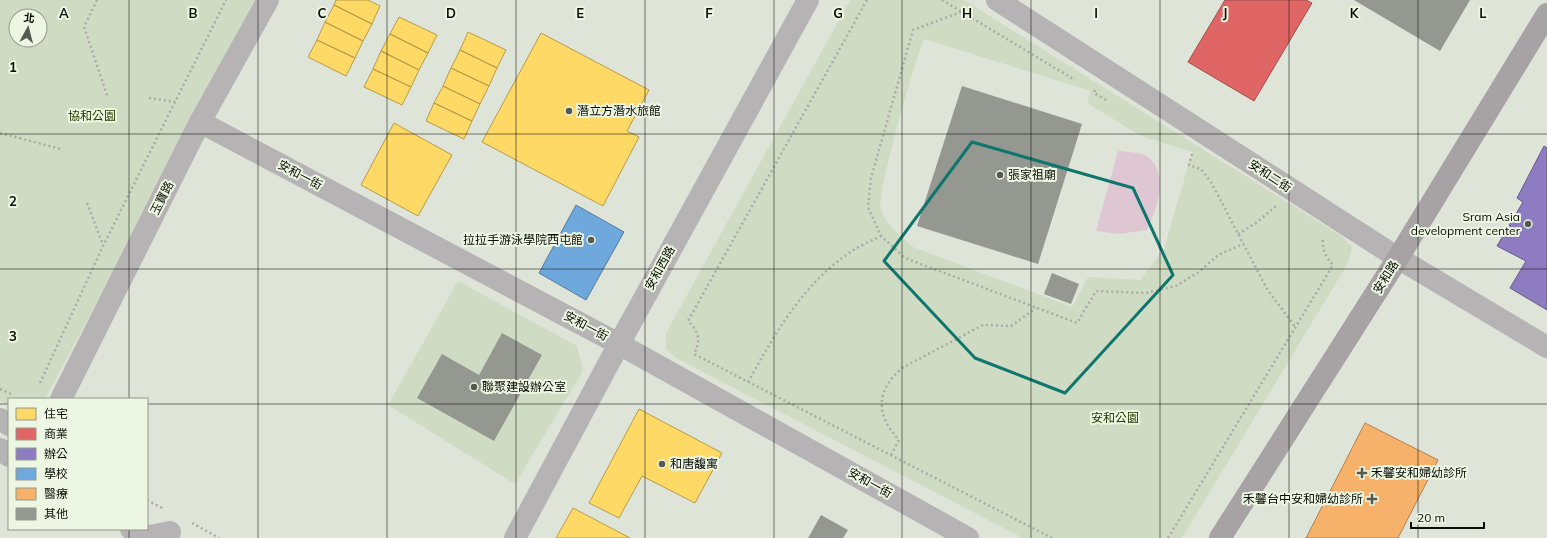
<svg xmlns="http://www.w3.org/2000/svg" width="1547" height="538" viewBox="0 0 1547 538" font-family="Mulish,'Noto Sans TC',sans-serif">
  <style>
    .green { fill: #d0dbc4; fill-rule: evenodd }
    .water { fill: #dec6d3 }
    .homes { fill: #ffd966; stroke: #b69c4a }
    .shops { fill: #e06666; stroke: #a04c4a }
    .offices { fill: #8e7cc3; stroke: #675b8b }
    .schools { fill: #6fa8dc; stroke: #517a9c }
    .health { fill: #f6b26b; stroke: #b0814d }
    .building { fill: #949890 }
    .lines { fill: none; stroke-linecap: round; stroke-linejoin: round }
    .path { stroke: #acaaa9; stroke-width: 2.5; stroke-dasharray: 2 3; stroke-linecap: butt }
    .minor { stroke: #b6b3b4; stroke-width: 22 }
    .major { stroke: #a7a2a4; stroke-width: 22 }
    .marked { fill: none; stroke: #0f766e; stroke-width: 3; stroke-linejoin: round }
    .grid { fill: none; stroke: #0b0e07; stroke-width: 1; stroke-opacity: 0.55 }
    .poi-dot { fill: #555950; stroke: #ecf6e2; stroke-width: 1.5 }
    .labels { text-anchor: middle; stroke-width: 4; stroke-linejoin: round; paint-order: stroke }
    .poi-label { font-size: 12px; fill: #0b0e07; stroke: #ecf6e2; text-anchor: start }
    .park-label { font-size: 12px; fill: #283c02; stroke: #ecf6e2 }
    .street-label { font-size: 12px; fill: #0b0e07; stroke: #ecf6e2 }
    .grid-label { font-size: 13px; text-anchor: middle; font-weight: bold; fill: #0b0e07; stroke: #ecf6e2; stroke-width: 4; stroke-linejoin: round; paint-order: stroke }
  </style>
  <rect width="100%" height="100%" fill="#dfe4d9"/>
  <path class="green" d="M 0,0 L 259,0 L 45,399 L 9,399 L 9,405 L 0,401 ZM 16,16 L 40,16 L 40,40 L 16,40 Z
    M 850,0 L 964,0 L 1343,237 L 1352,247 L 1348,263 L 1182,538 L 1023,538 L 676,358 L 666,349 L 666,333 ZM 924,39 L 1091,91 L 1087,103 L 1141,136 L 1192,152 L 1164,249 L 1140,280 L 1088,277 L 1072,307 L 913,247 C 901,236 887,226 881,210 C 876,195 915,60 924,39 Z
    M 458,281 L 577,346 L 583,371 L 515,484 L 388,405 Z"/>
  <path class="water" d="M 1118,151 C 1127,152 1141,152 1148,157 C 1170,174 1156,211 1147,230 L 1119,234 L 1096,231 Z"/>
  <path class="homes" d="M 336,0 L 368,0 L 380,6 L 372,24 L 334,5 Z
    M 334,5 L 372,24 L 363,41 L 325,22 Z
    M 399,17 L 437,35 L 428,53 L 390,34 Z
    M 325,22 L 363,41 L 355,58 L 317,40 Z
    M 468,32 L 506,50 L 497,68 L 460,50 Z
    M 541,33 L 649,90 L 627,131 L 639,137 L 603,206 L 482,142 Z
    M 390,34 L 428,53 L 419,70 L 381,51 Z
    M 317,40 L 355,58 L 346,76 L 308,57 Z
    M 460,50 L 497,68 L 489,86 L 451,68 Z
    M 381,51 L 419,70 L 411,87 L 373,69 Z
    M 451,68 L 489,86 L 480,104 L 443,86 Z
    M 373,69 L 411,87 L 402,105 L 364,87 Z
    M 443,86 L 480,104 L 472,121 L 434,103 Z
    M 434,103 L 472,121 L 464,139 L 426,121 Z
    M 394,123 L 452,155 L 418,216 L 361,185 Z
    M 639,409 L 722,453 L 695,503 L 642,476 L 619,518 L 589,503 Z
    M 573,508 L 630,538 L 556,538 Z"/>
  <path class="shops" d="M 1225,0 L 1306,0 L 1312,3 L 1254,101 L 1188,62 Z"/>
  <path class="offices" d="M 1544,146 L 1547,148 L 1547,310 L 1510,288 L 1526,261 L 1497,246 L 1523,202 L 1517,198 Z"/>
  <path class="schools" d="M 576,205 L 624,232 L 586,300 L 539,273 Z"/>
  <path class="health" d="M 1365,423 L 1438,460 L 1398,538 L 1306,538 Z"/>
  <path class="building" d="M 1354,0 L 1470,0 L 1440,51 Z
    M 962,86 L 1082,124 L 1038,264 L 917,226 Z
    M 1052,273 L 1079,284 L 1071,304 L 1044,294 Z
    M 502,333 L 542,355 L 494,441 L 417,398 L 442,354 L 479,375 Z
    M 821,515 L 848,530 L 843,538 L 808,538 Z"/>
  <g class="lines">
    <path class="path" d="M 97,0 L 84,27 L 108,98
      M 867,0 L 688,321 C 699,332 701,340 694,354 L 1052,538
      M 942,0 L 1075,80
      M 961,12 L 913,30 L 871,178 L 868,207 L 881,236 L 905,258 L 1077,323 L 1096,291 L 1146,293 L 1176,286 L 1199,272 L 1218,255 L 1243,244
      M 1095,90 L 1094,93 L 1106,100
      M 149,98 L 175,102
      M 0,133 L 61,149
      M 1192,154 L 1189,165 L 1201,169 L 1211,182 L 1267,289 L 1296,328
      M 87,203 L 103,245
      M 1238,234 L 1256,223 L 1276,206
      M 748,382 C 775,334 802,285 849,253 C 859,246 871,241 881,236
      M 40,383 L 103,246 L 226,0
      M 0,389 L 11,394
      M 891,455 L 899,440 C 875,414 876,391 902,368 L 983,325 L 1011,326 L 1036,308
      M 147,500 L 164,509
      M 192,523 L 219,538
      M 1168,538 L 1333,265 C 1325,256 1322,249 1323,237"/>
    <path class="minor" d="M 997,0 L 1398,258 L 1547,347
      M 200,122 L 619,344 L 968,538
      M 61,399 L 200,122 L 268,0
      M 0,419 L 9,425
      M 0,449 L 9,456
      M 131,529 L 145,537 L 170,532
      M 515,538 L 619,344 L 808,0"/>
    <path class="major" d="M 1220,538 L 1398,258 L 1547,14"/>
  </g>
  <path class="marked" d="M 972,142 L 1133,188 L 1173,275 L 1065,393 L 975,358 L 884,261 Z"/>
  <path class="grid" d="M 129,0 L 129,399M 258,0 L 258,538M 387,0 L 387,538M 516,0 L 516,538M 645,0 L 645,538M 774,0 L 774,538M 902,0 L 902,538M 1031,0 L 1031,538M 1160,0 L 1160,538M 1289,0 L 1289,538M 1418,0 L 1418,538M 0,134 L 1547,134M 0,269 L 1547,269M 0,404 L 9,404M 147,404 L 1547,404M 129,529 L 129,538"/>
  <g class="poi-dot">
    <circle cx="569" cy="111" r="4"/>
    <circle cx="1000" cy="175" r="4"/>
    <circle cx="1528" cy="224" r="4"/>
    <circle cx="591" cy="240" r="4"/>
    <circle cx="474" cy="387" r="4"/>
    <circle cx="662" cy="464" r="4"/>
    <path d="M1360 467h4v4h4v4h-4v4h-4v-4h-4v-4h4z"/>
    <path d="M1370 493h4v4h4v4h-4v4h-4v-4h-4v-4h4z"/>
  </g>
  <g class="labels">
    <g class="poi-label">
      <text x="577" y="115">潛立方潛水旅館</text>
      <text x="1008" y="179">張家祖廟</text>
      <text x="1520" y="221" text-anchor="end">Sram Asia<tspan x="1520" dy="14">development center</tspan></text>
      <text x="583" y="244" text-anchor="end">拉拉手游泳學院西屯館</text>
      <text x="482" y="391">聯聚建設辦公室</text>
      <text x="670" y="468">和唐馥寓</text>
      <text x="1371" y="477">禾馨安和婦幼診所</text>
      <text x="1363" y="503" text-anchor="end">禾馨台中安和婦幼診所</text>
    </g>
    <g class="park-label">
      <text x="92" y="120">協和公園</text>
      <text x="1115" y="422">安和公園</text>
    </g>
    <g class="street-label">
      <text transform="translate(300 175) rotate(28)" y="4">安和一街</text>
      <text transform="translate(1270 176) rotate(33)" y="4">安和二街</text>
      <text transform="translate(162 198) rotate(-63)" y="4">玉寶路</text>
      <text transform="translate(660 268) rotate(-61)" y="4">安和西路</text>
      <text transform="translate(1386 277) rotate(-58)" y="4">安和路</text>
      <text transform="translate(586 326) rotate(28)" y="4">安和一街</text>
      <text transform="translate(870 483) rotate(29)" y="4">安和一街</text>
    </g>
  </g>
  <g class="grid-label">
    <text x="64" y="18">A</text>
    <text x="193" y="18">B</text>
    <text x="322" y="18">C</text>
    <text x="451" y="18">D</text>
    <text x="580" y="18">E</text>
    <text x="709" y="18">F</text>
    <text x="838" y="18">G</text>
    <text x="967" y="18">H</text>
    <text x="1096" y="18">I</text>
    <text x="1225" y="18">J</text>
    <text x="1354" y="18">K</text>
    <text x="1483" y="18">L</text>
    <text x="13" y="72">1</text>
    <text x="13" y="206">2</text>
    <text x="13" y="341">3</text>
  </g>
  <rect x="8" y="398" width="140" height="132" fill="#ecf6e2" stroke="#92998a"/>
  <rect x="16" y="408" width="20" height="12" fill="#ffd966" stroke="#92998a"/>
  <text x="44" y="418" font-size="12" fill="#0b0e07">住宅</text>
  <rect x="16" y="428" width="20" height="12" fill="#e06666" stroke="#92998a"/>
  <text x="44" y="438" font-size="12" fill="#0b0e07">商業</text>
  <rect x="16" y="448" width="20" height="12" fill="#8e7cc3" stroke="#92998a"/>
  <text x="44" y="458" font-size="12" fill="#0b0e07">辦公</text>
  <rect x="16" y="468" width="20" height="12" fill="#6fa8dc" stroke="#92998a"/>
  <text x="44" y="478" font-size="12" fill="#0b0e07">學校</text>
  <rect x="16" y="488" width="20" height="12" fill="#f6b26b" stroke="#92998a"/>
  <text x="44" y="498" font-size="12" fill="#0b0e07">醫療</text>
  <rect x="16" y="508" width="20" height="12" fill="#949890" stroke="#92998a"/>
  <text x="44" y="518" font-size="12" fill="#0b0e07">其他</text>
  <g transform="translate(28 28) rotate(7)"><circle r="19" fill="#ecf6e2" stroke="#92998a"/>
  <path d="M0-3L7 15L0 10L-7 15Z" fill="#555950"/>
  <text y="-6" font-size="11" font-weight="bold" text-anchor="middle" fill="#0b0e07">北</text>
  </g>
  <path d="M1411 522v6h73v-6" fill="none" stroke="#0b0e07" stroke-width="2"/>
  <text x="1417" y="522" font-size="12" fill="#0b0e07" stroke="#ecf6e2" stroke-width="3" paint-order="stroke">20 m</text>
</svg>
